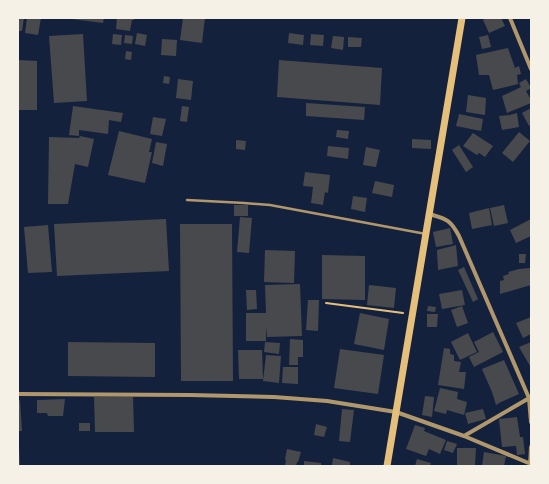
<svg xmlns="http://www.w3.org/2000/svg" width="549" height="484" viewBox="0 0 549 484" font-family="'Varela Round',sans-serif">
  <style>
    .building { fill: #48494c }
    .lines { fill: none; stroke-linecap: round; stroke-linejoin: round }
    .path { stroke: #e5c07b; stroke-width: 2 }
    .service { stroke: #b1986c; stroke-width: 2.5 }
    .minor { stroke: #b1986c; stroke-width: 4 }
    .secondary { stroke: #e5c07b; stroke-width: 7 }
  </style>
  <rect width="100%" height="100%" fill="#14213d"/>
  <path class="building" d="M 18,18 L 24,18 L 22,31 L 18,31 Z
    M 27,18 L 41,18 L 38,35 L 25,33 Z
    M 72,18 L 104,18 L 103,23 L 72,19 Z
    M 117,18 L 134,18 L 134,20 L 132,20 L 130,31 L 116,29 Z
    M 183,18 L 205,18 L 202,43 L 180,40 Z
    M 486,18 L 501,18 L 505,26 L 489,33 L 483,20 Z
    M 137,33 L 147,35 L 145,46 L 135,44 Z
    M 289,33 L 304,35 L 303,45 L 288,43 Z
    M 83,34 L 87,101 L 54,103 L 49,36 Z
    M 113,34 L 122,35 L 121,45 L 112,44 Z
    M 311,34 L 324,35 L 323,46 L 310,45 Z
    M 125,35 L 133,36 L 132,44 L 124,43 Z
    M 488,35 L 491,47 L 482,49 L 479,37 Z
    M 333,36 L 344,37 L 343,50 L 331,48 Z
    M 348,37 L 362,38 L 361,47 L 348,47 Z
    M 162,39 L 177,40 L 176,56 L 161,55 Z
    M 508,48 L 515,68 L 519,66 L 521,74 L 517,75 L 518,84 L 493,90 L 489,75 L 479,75 L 476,55 Z
    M 126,51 L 132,52 L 131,60 L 125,59 Z
    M 18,60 L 37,61 L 37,110 L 18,110 Z
    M 279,60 L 382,68 L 380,105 L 277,97 Z
    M 164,76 L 170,77 L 169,84 L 163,83 Z
    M 178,79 L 193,81 L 191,100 L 176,98 Z
    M 526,79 L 531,88 L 526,91 L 531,100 L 531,103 L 507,113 L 502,96 L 521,87 L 519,83 Z
    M 468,95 L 486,98 L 485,115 L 466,112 Z
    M 306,103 L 365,107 L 364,120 L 306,116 Z
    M 73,106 L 123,113 L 121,122 L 109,120 L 108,134 L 79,130 L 79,136 L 69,135 Z
    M 182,106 L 189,107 L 187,122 L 180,121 Z
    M 531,108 L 531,125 L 529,126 L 522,113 Z
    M 517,113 L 519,127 L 502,130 L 499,116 L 510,115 Z
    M 459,114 L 483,119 L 481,131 L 456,126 Z
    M 153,117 L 166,119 L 162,136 L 150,134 Z
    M 337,130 L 349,131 L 348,139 L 336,137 Z
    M 119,131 L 152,139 L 149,152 L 152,152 L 145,183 L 108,175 Z
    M 519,132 L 530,141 L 513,162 L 502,153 Z
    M 473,133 L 493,146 L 485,157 L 479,153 L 477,155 L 463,146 Z
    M 80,136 L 94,139 L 88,167 L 75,164 L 68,204 L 48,204 L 49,137 L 79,138 Z
    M 412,139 L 431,140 L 431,149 L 412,148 Z
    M 236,140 L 246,141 L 245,150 L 236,149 Z
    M 156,142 L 167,144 L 163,166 L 152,163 Z
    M 459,145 L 473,167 L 466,172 L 452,150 Z
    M 328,146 L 349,148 L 348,159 L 327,156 Z
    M 366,147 L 380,150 L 376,167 L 363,165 Z
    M 305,172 L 330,175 L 328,193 L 325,192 L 323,205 L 311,203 L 313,187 L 303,186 Z
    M 375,181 L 394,185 L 392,197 L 372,193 Z
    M 353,196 L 367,198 L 365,212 L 351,209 Z
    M 234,205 L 248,205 L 248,216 L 234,216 Z
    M 504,205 L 508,223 L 494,226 L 490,208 Z
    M 489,208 L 492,225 L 472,229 L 469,213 Z
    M 240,217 L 252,218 L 249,253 L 237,252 Z
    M 166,219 L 169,271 L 57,276 L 54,224 Z
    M 531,219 L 531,236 L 516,243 L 510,230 Z
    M 180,224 L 232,224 L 233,381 L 181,381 Z
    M 48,225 L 52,272 L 28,273 L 24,227 Z
    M 450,228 L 453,244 L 436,247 L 433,232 Z
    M 456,245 L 458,266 L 438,270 L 437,250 Z
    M 265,250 L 295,251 L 294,283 L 264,282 Z
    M 519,254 L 526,254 L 525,263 L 519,263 Z
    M 322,255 L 365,256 L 365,300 L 322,299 Z
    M 464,267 L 478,299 L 473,302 L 458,270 Z
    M 531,268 L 531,285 L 500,294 L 500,281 L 504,280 L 503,276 L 509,274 L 508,272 L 519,269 Z
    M 300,284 L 302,336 L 267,337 L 266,326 L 266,341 L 246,341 L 246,313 L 266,313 L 265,285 Z
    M 369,285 L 396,288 L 394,308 L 367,305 Z
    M 246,290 L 256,290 L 257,309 L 247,310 Z
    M 462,290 L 465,305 L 442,309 L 439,294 Z
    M 308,300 L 319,300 L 318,331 L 306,330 Z
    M 428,306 L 436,307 L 435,312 L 427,311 Z
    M 462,306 L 468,323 L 457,327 L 451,310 Z
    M 360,313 L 389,319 L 384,350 L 354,344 Z
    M 427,314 L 438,314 L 437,327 L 427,327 Z
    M 531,317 L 531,334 L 523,338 L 516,323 Z
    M 493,332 L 503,352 L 474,367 L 469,357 L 479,352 L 474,342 Z
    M 468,333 L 477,352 L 460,360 L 451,342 Z
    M 290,339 L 303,340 L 303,357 L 298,357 L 298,365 L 289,365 Z
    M 68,342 L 155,343 L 155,377 L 68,376 Z
    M 265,342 L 280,343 L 279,354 L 264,352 Z
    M 531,342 L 531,365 L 530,366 L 519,347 Z
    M 444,348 L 450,349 L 450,354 L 454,355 L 454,361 L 461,362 L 459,372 L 466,372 L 464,389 L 438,385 Z
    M 340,349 L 384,355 L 378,394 L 334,388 Z
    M 238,350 L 262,350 L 263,379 L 239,379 Z
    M 266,355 L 281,356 L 279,383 L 263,381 Z
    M 504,360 L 519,394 L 501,402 L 496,405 L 492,392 L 482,369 Z
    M 283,367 L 298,367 L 298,384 L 282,383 Z
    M 440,388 L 458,392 L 457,399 L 467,402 L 464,415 L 447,410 L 446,414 L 434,411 Z
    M 425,396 L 434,397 L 432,417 L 422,415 Z
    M 94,397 L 133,397 L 134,432 L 95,432 Z
    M 65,399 L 63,416 L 48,416 L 47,413 L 37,413 L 37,400 Z
    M 20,400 L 22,431 L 18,431 L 18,401 Z
    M 342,409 L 354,410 L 350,442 L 339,441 Z
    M 483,409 L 486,419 L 468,424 L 465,413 Z
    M 517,417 L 520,437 L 523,437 L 525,454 L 517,455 L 516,446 L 502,447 L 499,419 Z
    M 79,423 L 90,423 L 90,431 L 79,431 Z
    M 316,424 L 327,427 L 324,437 L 314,435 Z
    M 415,425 L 425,428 L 424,431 L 446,440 L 440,454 L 429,449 L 426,456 L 406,449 Z
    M 447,441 L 457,444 L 453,453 L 444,450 Z
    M 18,446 L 19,446 L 20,466 L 18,466 Z
    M 457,448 L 476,448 L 475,466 L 457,466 Z
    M 287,449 L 301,452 L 298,462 L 297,462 L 296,466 L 288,466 L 288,465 L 285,465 L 286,460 L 285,459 Z
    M 484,452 L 506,456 L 504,466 L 482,466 Z
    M 333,458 L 350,462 L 350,466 L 332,466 Z
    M 417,459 L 431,463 L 430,466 L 415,466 Z
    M 304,461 L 321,463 L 321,466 L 304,466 Z"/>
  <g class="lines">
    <path class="path" d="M 326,303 L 403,313"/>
    <path class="service" d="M 187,200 L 244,203 L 270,205 L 426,234"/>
    <path class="minor" d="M 510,18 L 531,69
      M 429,214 C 446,219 450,219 459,236 L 529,398 L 531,422
      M 18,394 L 190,395 L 274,397 L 327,401 L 396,412 L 464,436 L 531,464
      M 464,436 L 531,397
      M 530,466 L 531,447"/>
    <path class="secondary" d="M 387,466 L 462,18"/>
  </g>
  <rect width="549" height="484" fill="none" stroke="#f6f1e7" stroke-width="38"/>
</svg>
